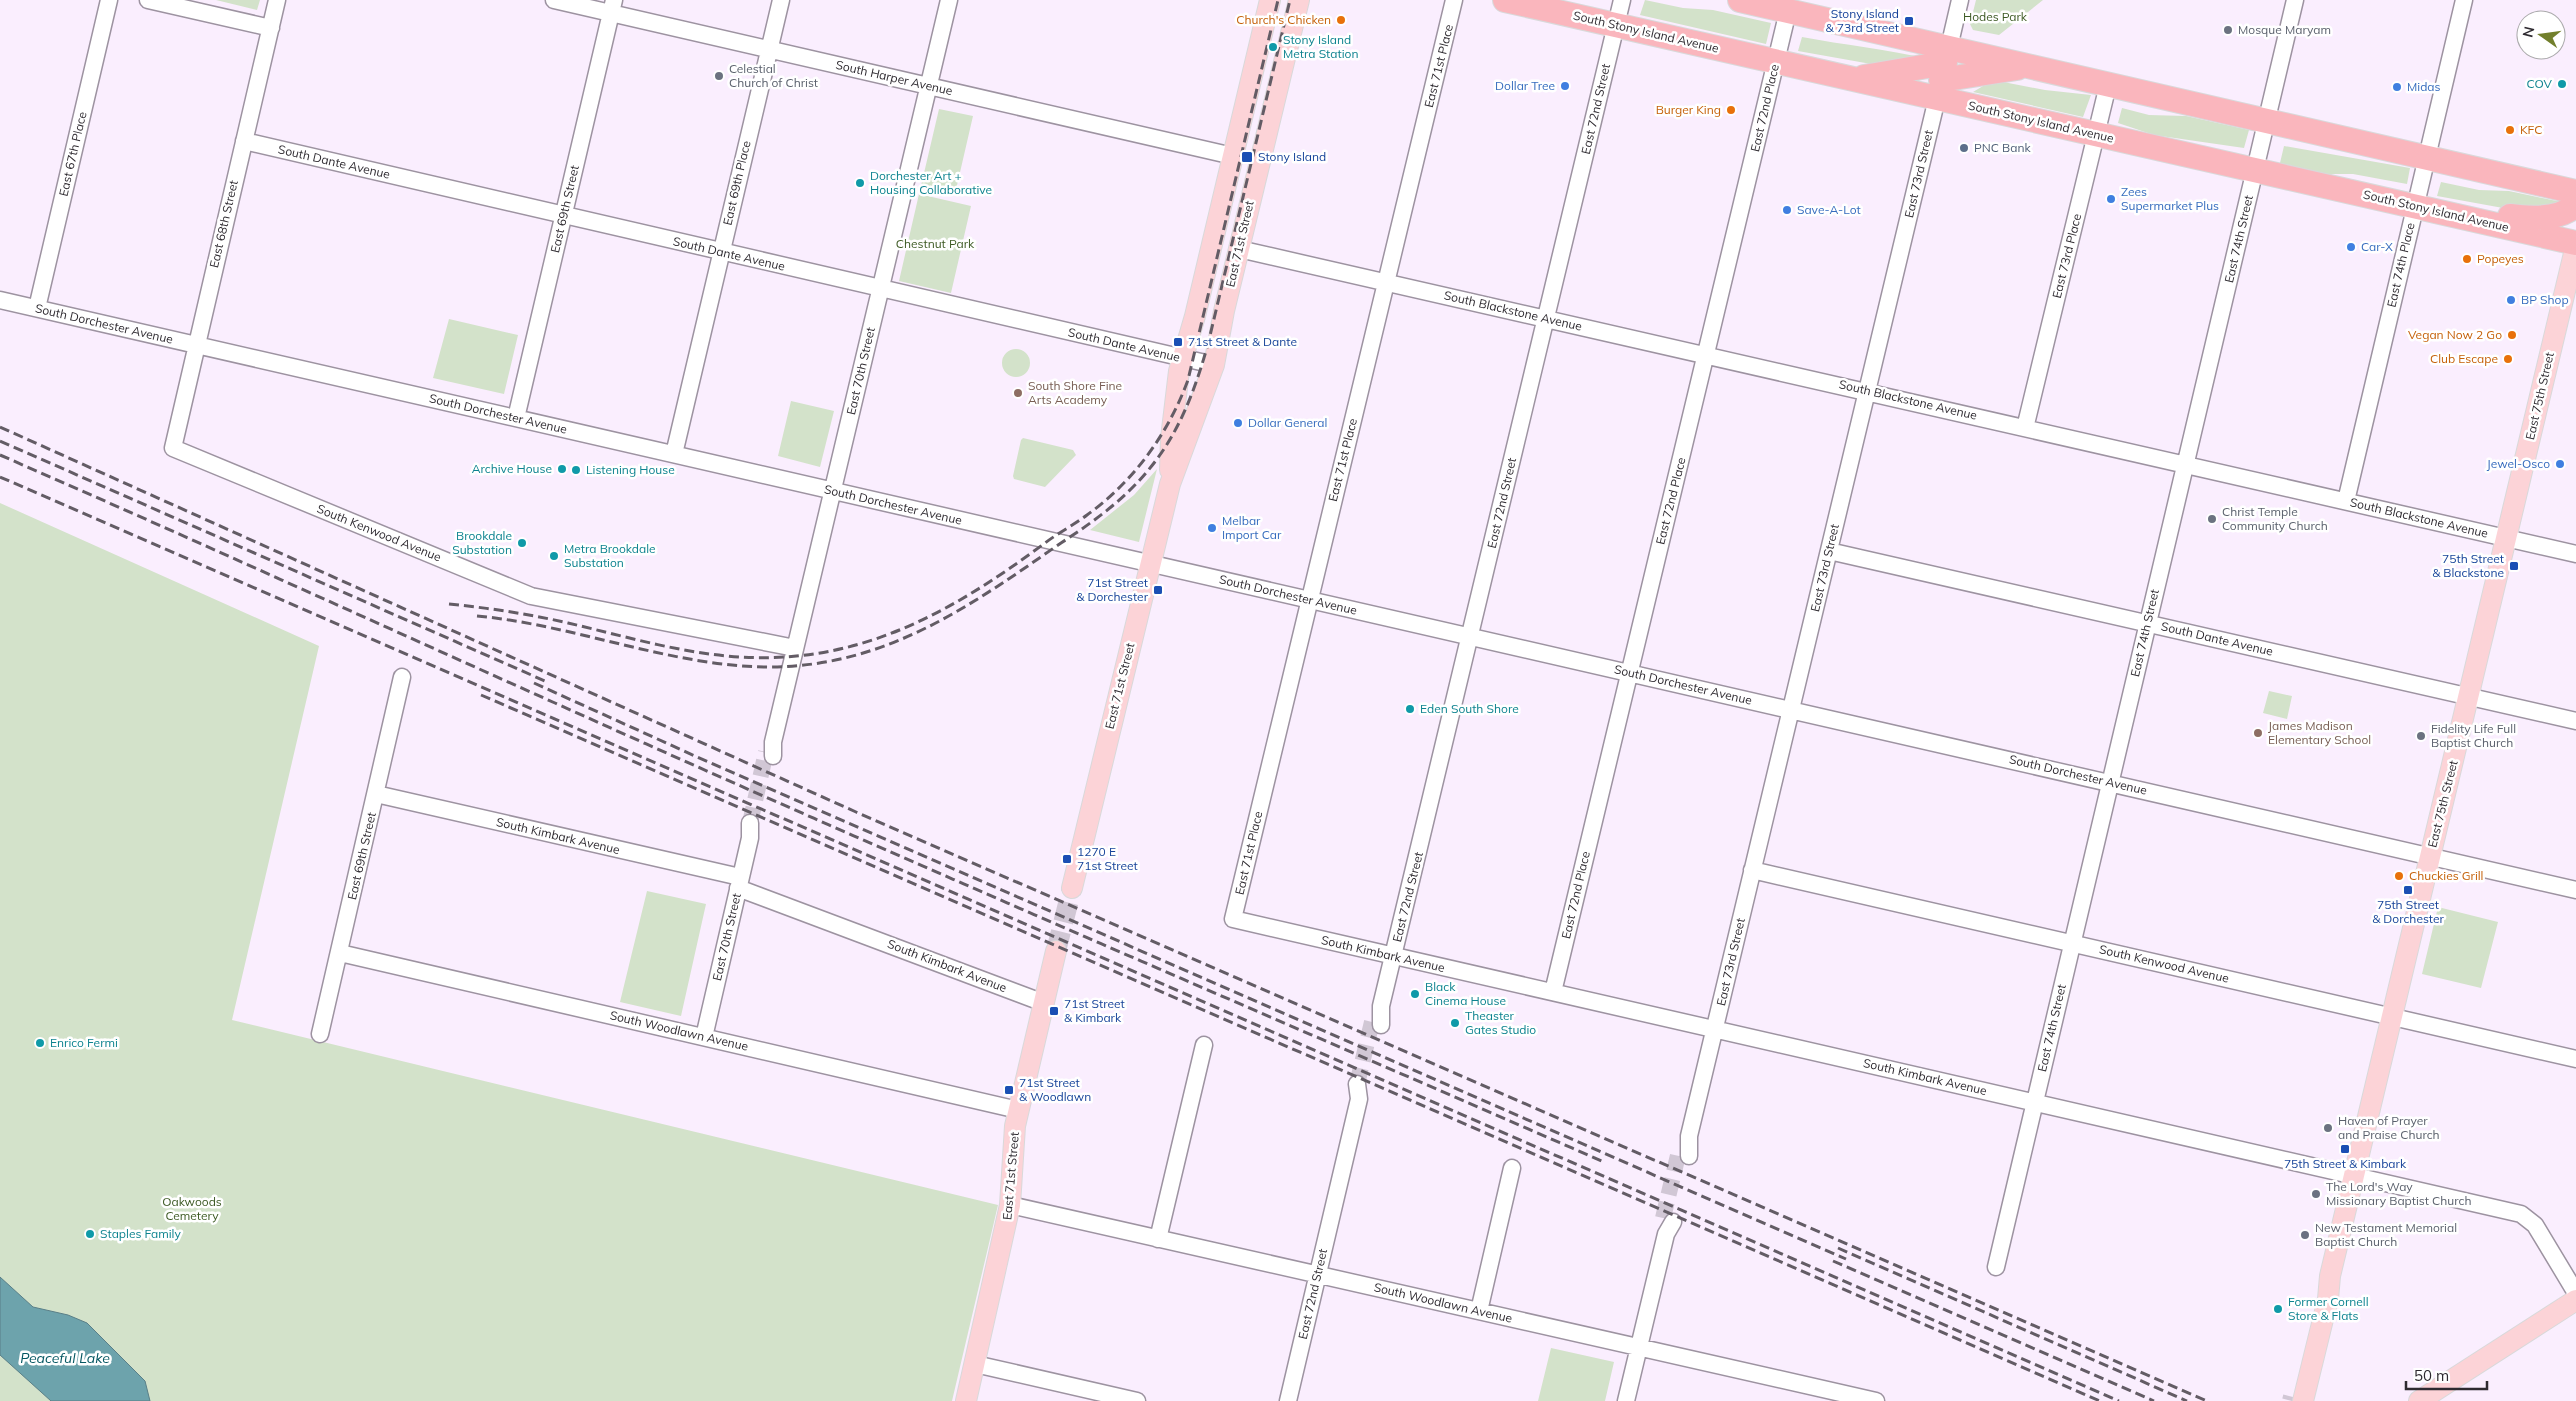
<svg xmlns="http://www.w3.org/2000/svg" width="2576" height="1401" viewBox="0 0 2576 1401" font-family="Mulish,sans-serif">
  <style>
    .green { fill: #d3e2ca }
    .water { fill: #6da3ac; stroke: #5a7f87 }
    .lines { fill: none; stroke-linecap: round; stroke-linejoin: round }
    .minor-tunnel { stroke: #d1c7d5; stroke-width: 16; stroke-dasharray: 16 8; stroke-linecap: butt }
    .major-tunnel { stroke: #d1c7d5; stroke-width: 20; stroke-dasharray: 20 10; stroke-linecap: butt }
    .minor-casing { stroke: #9d93a1; stroke-width: 19 }
    .major-casing { stroke: #d9d9da; stroke-width: 22 }
    .highway-casing { stroke: #d9d9da; stroke-width: 26 }
    .minor { stroke: #fff; stroke-width: 16 }
    .major { stroke: #fcd3d7; stroke-width: 20 }
    .highway { stroke: #fab6bd; stroke-width: 24 }
    .rail { stroke: #635c65; stroke-width: 3; stroke-dasharray: 10 5; stroke-linecap: butt }
    .food-dot { fill: #e8710a; stroke: #fff; stroke-width: 2 }
    .transit-dot { fill: #1a4fb4; stroke: #fff; stroke-width: 2 }
    .worship-dot { fill: #6b7280; stroke: #fff; stroke-width: 2 }
    .culture-dot { fill: #0f9aa8; stroke: #fff; stroke-width: 2 }
    .shop-dot { fill: #3f7fe0; stroke: #fff; stroke-width: 2 }
    .service-dot { fill: #5c6f8a; stroke: #fff; stroke-width: 2 }
    .education-dot { fill: #8d6e63; stroke: #fff; stroke-width: 2 }
    .labels { text-anchor: middle; stroke-width: 5; stroke-linejoin: round; paint-order: stroke }
    .transit-label { font-size: 12px; fill: #164399; stroke: #fff; text-anchor: start }
    .park-label { font-size: 12px; fill: #3d5a24; stroke: #fff }
    .food-label { font-size: 12px; fill: #c56008; stroke: #fff; text-anchor: end }
    .worship-label { font-size: 12px; fill: #5b616d; stroke: #fff; text-anchor: start }
    .street-label { font-size: 12px; fill: #2e2a30; stroke: #fff }
    .culture-label { font-size: 12px; fill: #0d838f; stroke: #fff; text-anchor: start }
    .shop-label { font-size: 12px; fill: #366cbe; stroke: #fff; text-anchor: start }
    .service-label { font-size: 12px; fill: #4e5e75; stroke: #fff; text-anchor: start }
    .education-label { font-size: 12px; fill: #785e54; stroke: #fff; text-anchor: start }
    .water-label { font-size: 14px; font-style: italic; fill: #055762; stroke: #fff }
  </style>
  <rect width="100%" height="100%" fill="#faeefe"/>
  <path class="green" d="M 216,0 L 260,0 L 257,10 Z
    M 1645,0 L 1683,8 L 1713,10 L 1771,23 L 1766,44 L 1640,15 Z
    M 1976,0 L 2043,0 L 1999,35 L 1973,30 L 1970,24 Z
    M 1802,37 C 1844,45 1886,49 1928,59 L 1888,67 L 1798,51 Z
    M 1993,80 L 2045,90 L 2091,95 L 2083,117 L 1973,92 Z
    M 2122,108 L 2149,115 L 2186,116 L 2249,130 L 2244,148 L 2154,135 L 2118,123 Z
    M 939,109 L 973,116 L 955,194 L 921,186 Z
    M 2284,146 L 2410,168 L 2407,184 L 2353,174 L 2323,174 L 2280,163 Z
    M 2441,182 L 2479,190 L 2509,191 L 2566,203 L 2525,212 L 2437,196 Z
    M 919,194 L 971,206 L 951,293 L 899,281 Z
    M 449,319 L 518,335 L 504,394 L 433,378 Z
    M1002 363a14 14 0 1 1 28 0a14 14 0 1 1-28 0Z
    M 791,401 L 834,411 L 820,467 L 778,456 Z
    M 1023,438 L 1073,450 L 1076,455 L 1045,487 L 1014,479 L 1013,476 L 1021,440 Z
    M 1157,469 L 1139,542 L 1090,530 L 1134,495 Z
    M 0,503 L 319,646 L 232,1020 L 998,1205 L 952,1401 L 0,1401 Z
    M 2269,691 L 2292,696 L 2287,719 L 2263,713 Z
    M 647,891 L 706,904 L 681,1016 L 620,1002 Z
    M 2438,907 L 2498,922 L 2481,988 L 2422,974 Z
    M 1551,1348 L 1614,1362 L 1605,1401 L 1538,1401 Z"/>
  <path class="water" d="M 0,1277 L 33,1307 L 68,1315 L 87,1323 L 145,1381 L 150,1401 L 51,1401 L 0,1355 Z"/>
  <g class="lines">
    <path class="minor-tunnel" d="M 750,823 L 766,752
      M 1357,1084 L 1372,1022
      M 1663,1218 L 1679,1151"/>
    <path class="major-tunnel" d="M 1056,951 L 1072,888
      M 2292,1401 L 2293,1397"/>
    <defs>
      <path id="minor" d="M 148,0 L 271,28
        M 277,0 L 173,448 L 531,596 L 795,648
        M 554,0 L 1233,156
        M 1454,0 L 1233,919 L 2521,1214 L 2535,1225 L 2576,1293
        M 1947,56 L 1960,0
        M 244,141 L 1214,365
        M 1239,249 L 2576,554
        M 0,300 L 2576,890
        M 37,308 L 109,0
        M 516,418 L 614,0
        M 2025,428 L 2108,85
        M 674,454 L 781,0
        M 2346,501 L 2464,0
        M 1829,551 L 2576,721
        M 773,756 L 773,742 L 949,0
        M 376,794 L 740,877
        M 1752,870 L 2576,1059
        M 738,888 L 1044,1003
        M 340,953 L 1018,1110
        M 1553,992 L 1788,11
        M 1381,1025 L 1381,1006 L 1622,0
        M 320,1034 L 402,677
        M 704,1037 L 750,838 L 750,823
        M 1689,1156 L 1689,1136 L 1939,90
        M 1010,1205 L 1876,1401
        M 1158,1239 L 1204,1045
        M 1996,1267 L 2295,0
        M 1479,1311 L 1512,1168
        M 975,1364 L 1137,1401
        M 1288,1401 L 1359,1099 L 1357,1084
        M 1626,1401 L 1666,1234 L 1673,1222"/>
      <path id="major" d="M 1170,470 L 1171,438 L 1179,371 L 1195,316 L 1270,0
        M 1072,888 L 1170,484 L 1214,365 L 1224,311 L 1299,0
        M 966,1401 L 1010,1205 L 1015,1126 L 1056,951
        M 2303,1401 L 2328,1299 L 2330,1276 L 2576,245
        M 2419,1401 L 2576,1300"/>
      <path id="highway" d="M 1505,0 L 2576,243
        M 1740,0 L 2576,192
        M 1864,77 L 1945,63
        M 1941,80 L 2017,68
        M 2510,216 C 2531,219 2559,220 2576,205"/>
    </defs>
    <use href="#minor" class="minor-casing"/>
    <use href="#major" class="major-casing"/>
    <use href="#highway" class="highway-casing"/>
    <use href="#minor" class="minor"/>
    <use href="#major" class="major"/>
    <use href="#highway" class="highway"/>
    <path class="rail" d="M 0,427 L 856,812 L 2207,1401
      M 0,441 L 545,681
      M 0,455 C 186,536 370,620 555,703 C 903,860 1254,1009 1604,1162
      M 0,477 L 2119,1401
      M 449,604 C 489,608 529,614 568,623 C 620,635 673,651 727,656 C 852,668 947,616 1045,543 C 1058,533 1074,525 1087,515 C 1134,481 1168,434 1188,380 L 1278,0
      M 477,616 C 576,625 671,667 771,667 C 887,666 970,606 1061,543 C 1096,520 1128,497 1154,463 C 1181,428 1196,387 1208,344 L 1290,0
      M 534,683 L 695,756 L 1846,1259
      M 481,695 L 2100,1401
      M 1838,1248 L 2187,1401
      M 1833,1261 L 2154,1401"/>
  </g>
  <g class="food-dot">
    <circle cx="1341" cy="20" r="5"/>
    <circle cx="1731" cy="110" r="5"/>
    <circle cx="2510" cy="130" r="5"/>
    <circle cx="2467" cy="259" r="5"/>
    <circle cx="2512" cy="335" r="5"/>
    <circle cx="2508" cy="359" r="5"/>
    <circle cx="2399" cy="876" r="5"/>
  </g>
  <g class="transit-dot">
    <rect x="1904" y="16" width="10" height="10" rx="2.5"/>
    <rect x="1241" y="151" width="12" height="12" rx="2.5"/>
    <rect x="1173" y="337" width="10" height="10" rx="2.5"/>
    <rect x="2509" y="561" width="10" height="10" rx="2.5"/>
    <rect x="1153" y="585" width="10" height="10" rx="2.5"/>
    <rect x="1062" y="854" width="10" height="10" rx="2.5"/>
    <rect x="2403" y="885" width="10" height="10" rx="2.5"/>
    <rect x="1049" y="1006" width="10" height="10" rx="2.5"/>
    <rect x="1004" y="1085" width="10" height="10" rx="2.5"/>
    <rect x="2340" y="1144" width="10" height="10" rx="2.5"/>
  </g>
  <g class="worship-dot">
    <circle cx="2228" cy="30" r="5"/>
    <circle cx="719" cy="76" r="5"/>
    <circle cx="2212" cy="519" r="5"/>
    <circle cx="2421" cy="736" r="5"/>
    <circle cx="2328" cy="1128" r="5"/>
    <circle cx="2316" cy="1194" r="5"/>
    <circle cx="2305" cy="1235" r="5"/>
  </g>
  <g class="culture-dot">
    <circle cx="1273" cy="47" r="5"/>
    <circle cx="2562" cy="84" r="5"/>
    <circle cx="860" cy="183" r="5"/>
    <circle cx="562" cy="469" r="5"/>
    <circle cx="576" cy="470" r="5"/>
    <circle cx="522" cy="543" r="5"/>
    <circle cx="554" cy="556" r="5"/>
    <circle cx="1410" cy="709" r="5"/>
    <circle cx="1415" cy="994" r="5"/>
    <circle cx="1455" cy="1023" r="5"/>
    <circle cx="40" cy="1043" r="5"/>
    <circle cx="90" cy="1234" r="5"/>
    <circle cx="2278" cy="1309" r="5"/>
  </g>
  <g class="shop-dot">
    <circle cx="1565" cy="86" r="5"/>
    <circle cx="2397" cy="87" r="5"/>
    <circle cx="2111" cy="199" r="5"/>
    <circle cx="1787" cy="210" r="5"/>
    <circle cx="2351" cy="247" r="5"/>
    <circle cx="2511" cy="300" r="5"/>
    <circle cx="1238" cy="423" r="5"/>
    <circle cx="2560" cy="464" r="5"/>
    <circle cx="1212" cy="528" r="5"/>
  </g>
  <circle class="service-dot" cx="1964" cy="148" r="5"/>
  <g class="education-dot">
    <circle cx="1018" cy="393" r="5"/>
    <circle cx="2258" cy="733" r="5"/>
  </g>
  <g class="labels">
    <g class="transit-label">
      <text x="1899" y="18" text-anchor="end">Stony Island<tspan x="1899" dy="14">&amp; 73rd Street</tspan></text>
      <text x="1258" y="161">Stony Island</text>
      <text x="1188" y="346">71st Street &amp; Dante</text>
      <text x="2504" y="563" text-anchor="end">75th Street<tspan x="2504" dy="14">&amp; Blackstone</tspan></text>
      <text x="1148" y="587" text-anchor="end">71st Street<tspan x="1148" dy="14">&amp; Dorchester</tspan></text>
      <text x="1077" y="856">1270 E<tspan x="1077" dy="14">71st Street</tspan></text>
      <text x="2408" y="909" text-anchor="middle">75th Street<tspan x="2408" dy="14">&amp; Dorchester</tspan></text>
      <text x="1064" y="1008">71st Street<tspan x="1064" dy="14">&amp; Kimbark</tspan></text>
      <text x="1019" y="1087">71st Street<tspan x="1019" dy="14">&amp; Woodlawn</tspan></text>
      <text x="2345" y="1168" text-anchor="middle">75th Street &amp; Kimbark</text>
    </g>
    <g class="park-label">
      <text x="1995" y="21">Hodes Park</text>
      <text x="935" y="248">Chestnut Park</text>
      <text x="192" y="1206">Oakwoods<tspan x="192" dy="14">Cemetery</tspan></text>
    </g>
    <g class="food-label">
      <text x="1331" y="24">Church's Chicken</text>
      <text x="1721" y="114">Burger King</text>
      <text x="2520" y="134" text-anchor="start">KFC</text>
      <text x="2477" y="263" text-anchor="start">Popeyes</text>
      <text x="2502" y="339">Vegan Now 2 Go</text>
      <text x="2498" y="363">Club Escape</text>
      <text x="2409" y="880" text-anchor="start">Chuckies Grill</text>
    </g>
    <g class="worship-label">
      <text x="2238" y="34">Mosque Maryam</text>
      <text x="729" y="73">Celestial<tspan x="729" dy="14">Church of Christ</tspan></text>
      <text x="2222" y="516">Christ Temple<tspan x="2222" dy="14">Community Church</tspan></text>
      <text x="2431" y="733">Fidelity Life Full<tspan x="2431" dy="14">Baptist Church</tspan></text>
      <text x="2338" y="1125">Haven of Prayer<tspan x="2338" dy="14">and Praise Church</tspan></text>
      <text x="2326" y="1191">The Lord's Way<tspan x="2326" dy="14">Missionary Baptist Church</tspan></text>
      <text x="2315" y="1232">New Testament Memorial<tspan x="2315" dy="14">Baptist Church</tspan></text>
    </g>
    <g class="street-label">
      <text transform="translate(1646 32) rotate(13)" y="4">South Stony Island Avenue</text>
      <text transform="translate(1439 66) rotate(-76)" y="4">East 71st Place</text>
      <text transform="translate(894 78) rotate(13)" y="4">South Harper Avenue</text>
      <text transform="translate(1765 108) rotate(-77)" y="4">East 72nd Place</text>
      <text transform="translate(1596 109) rotate(-77)" y="4">East 72nd Street</text>
      <text transform="translate(2041 122) rotate(13)" y="4">South Stony Island Avenue</text>
      <text transform="translate(73 154) rotate(-77)" y="4">East 67th Place</text>
      <text transform="translate(334 162) rotate(13)" y="4">South Dante Avenue</text>
      <text transform="translate(1919 174) rotate(-77)" y="4">East 73rd Street</text>
      <text transform="translate(737 183) rotate(-77)" y="4">East 69th Place</text>
      <text transform="translate(565 209) rotate(-77)" y="4">East 69th Street</text>
      <text transform="translate(2436 211) rotate(13)" y="4">South Stony Island Avenue</text>
      <text transform="translate(224 224) rotate(-77)" y="4">East 68th Street</text>
      <text transform="translate(2239 239) rotate(-77)" y="4">East 74th Street</text>
      <text transform="translate(1240 244) rotate(-77)" y="4">East 71st Street</text>
      <text transform="translate(729 254) rotate(13)" y="4">South Dante Avenue</text>
      <text transform="translate(2067 256) rotate(-76)" y="4">East 73rd Place</text>
      <text transform="translate(2401 265) rotate(-77)" y="4">East 74th Place</text>
      <text transform="translate(1513 311) rotate(13)" y="4">South Blackstone Avenue</text>
      <text transform="translate(104 324) rotate(13)" y="4">South Dorchester Avenue</text>
      <text transform="translate(1124 345) rotate(13)" y="4">South Dante Avenue</text>
      <text transform="translate(861 371) rotate(-77)" y="4">East 70th Street</text>
      <text transform="translate(2540 396) rotate(-77)" y="4">East 75th Street</text>
      <text transform="translate(1908 400) rotate(13)" y="4">South Blackstone Avenue</text>
      <text transform="translate(498 414) rotate(13)" y="4">South Dorchester Avenue</text>
      <text transform="translate(1343 460) rotate(-76)" y="4">East 71st Place</text>
      <text transform="translate(1671 501) rotate(-76)" y="4">East 72nd Place</text>
      <text transform="translate(1502 503) rotate(-77)" y="4">East 72nd Street</text>
      <text transform="translate(893 505) rotate(13)" y="4">South Dorchester Avenue</text>
      <text transform="translate(2419 518) rotate(13)" y="4">South Blackstone Avenue</text>
      <text transform="translate(379 533) rotate(22)" y="4">South Kenwood Avenue</text>
      <text transform="translate(1825 568) rotate(-77)" y="4">East 73rd Street</text>
      <text transform="translate(1288 595) rotate(13)" y="4">South Dorchester Avenue</text>
      <text transform="translate(2145 633) rotate(-77)" y="4">East 74th Street</text>
      <text transform="translate(2217 639) rotate(13)" y="4">South Dante Avenue</text>
      <text transform="translate(1683 685) rotate(13)" y="4">South Dorchester Avenue</text>
      <text transform="translate(1120 686) rotate(-76)" y="4">East 71st Street</text>
      <text transform="translate(2078 775) rotate(13)" y="4">South Dorchester Avenue</text>
      <text transform="translate(2443 804) rotate(-76)" y="4">East 75th Street</text>
      <text transform="translate(558 836) rotate(13)" y="4">South Kimbark Avenue</text>
      <text transform="translate(1249 853) rotate(-77)" y="4">East 71st Place</text>
      <text transform="translate(362 856) rotate(-77)" y="4">East 69th Street</text>
      <text transform="translate(1576 895) rotate(-77)" y="4">East 72nd Place</text>
      <text transform="translate(1408 897) rotate(-76)" y="4">East 72nd Street</text>
      <text transform="translate(727 937) rotate(-77)" y="4">East 70th Street</text>
      <text transform="translate(1383 954) rotate(13)" y="4">South Kimbark Avenue</text>
      <text transform="translate(1731 962) rotate(-77)" y="4">East 73rd Street</text>
      <text transform="translate(2164 964) rotate(13)" y="4">South Kenwood Avenue</text>
      <text transform="translate(947 966) rotate(21)" y="4">South Kimbark Avenue</text>
      <text transform="translate(2052 1028) rotate(-77)" y="4">East 74th Street</text>
      <text transform="translate(679 1031) rotate(13)" y="4">South Woodlawn Avenue</text>
      <text transform="translate(1925 1077) rotate(13)" y="4">South Kimbark Avenue</text>
      <text transform="translate(1011 1176) rotate(-85)" y="4">East 71st Street</text>
      <text transform="translate(1313 1294) rotate(-77)" y="4">East 72nd Street</text>
      <text transform="translate(1443 1303) rotate(13)" y="4">South Woodlawn Avenue</text>
    </g>
    <g class="culture-label">
      <text x="1283" y="44">Stony Island<tspan x="1283" dy="14">Metra Station</tspan></text>
      <text x="2552" y="88" text-anchor="end">COV</text>
      <text x="870" y="180">Dorchester Art +<tspan x="870" dy="14">Housing Collaborative</tspan></text>
      <text x="552" y="473" text-anchor="end">Archive House</text>
      <text x="586" y="474">Listening House</text>
      <text x="512" y="540" text-anchor="end">Brookdale<tspan x="512" dy="14">Substation</tspan></text>
      <text x="564" y="553">Metra Brookdale<tspan x="564" dy="14">Substation</tspan></text>
      <text x="1420" y="713">Eden South Shore</text>
      <text x="1425" y="991">Black<tspan x="1425" dy="14">Cinema House</tspan></text>
      <text x="1465" y="1020">Theaster<tspan x="1465" dy="14">Gates Studio</tspan></text>
      <text x="50" y="1047">Enrico Fermi</text>
      <text x="100" y="1238">Staples Family</text>
      <text x="2288" y="1306">Former Cornell<tspan x="2288" dy="14">Store &amp; Flats</tspan></text>
    </g>
    <g class="shop-label">
      <text x="1555" y="90" text-anchor="end">Dollar Tree</text>
      <text x="2407" y="91">Midas</text>
      <text x="2121" y="196">Zees<tspan x="2121" dy="14">Supermarket Plus</tspan></text>
      <text x="1797" y="214">Save-A-Lot</text>
      <text x="2361" y="251">Car-X</text>
      <text x="2521" y="304">BP Shop</text>
      <text x="1248" y="427">Dollar General</text>
      <text x="2550" y="468" text-anchor="end">Jewel-Osco</text>
      <text x="1222" y="525">Melbar<tspan x="1222" dy="14">Import Car</tspan></text>
    </g>
    <g class="service-label">
      <text x="1974" y="152">PNC Bank</text>
    </g>
    <g class="education-label">
      <text x="1028" y="390">South Shore Fine<tspan x="1028" dy="14">Arts Academy</tspan></text>
      <text x="2268" y="730">James Madison<tspan x="2268" dy="14">Elementary School</tspan></text>
    </g>
    <g class="water-label">
      <text x="65" y="1363">Peaceful Lake</text>
    </g>
  </g>
  <g transform="translate(2541 35) rotate(284)"><circle r="24" fill="#ffffff" stroke="#abaaac"/>
  <path d="M0-4L9 19L0 12L-9 19Z" fill="#727f2c"/>
  <text y="-8" font-size="14" font-weight="bold" text-anchor="middle" fill="#2e2a30">N</text>
  </g>
  <path d="M2406 1381v8h81v-8" fill="none" stroke="#2e2a30" stroke-width="2.5"/>
  <text x="2414" y="1381" font-size="15" fill="#2e2a30" stroke="#ffffff" stroke-width="4" paint-order="stroke">50 m</text>
</svg>
